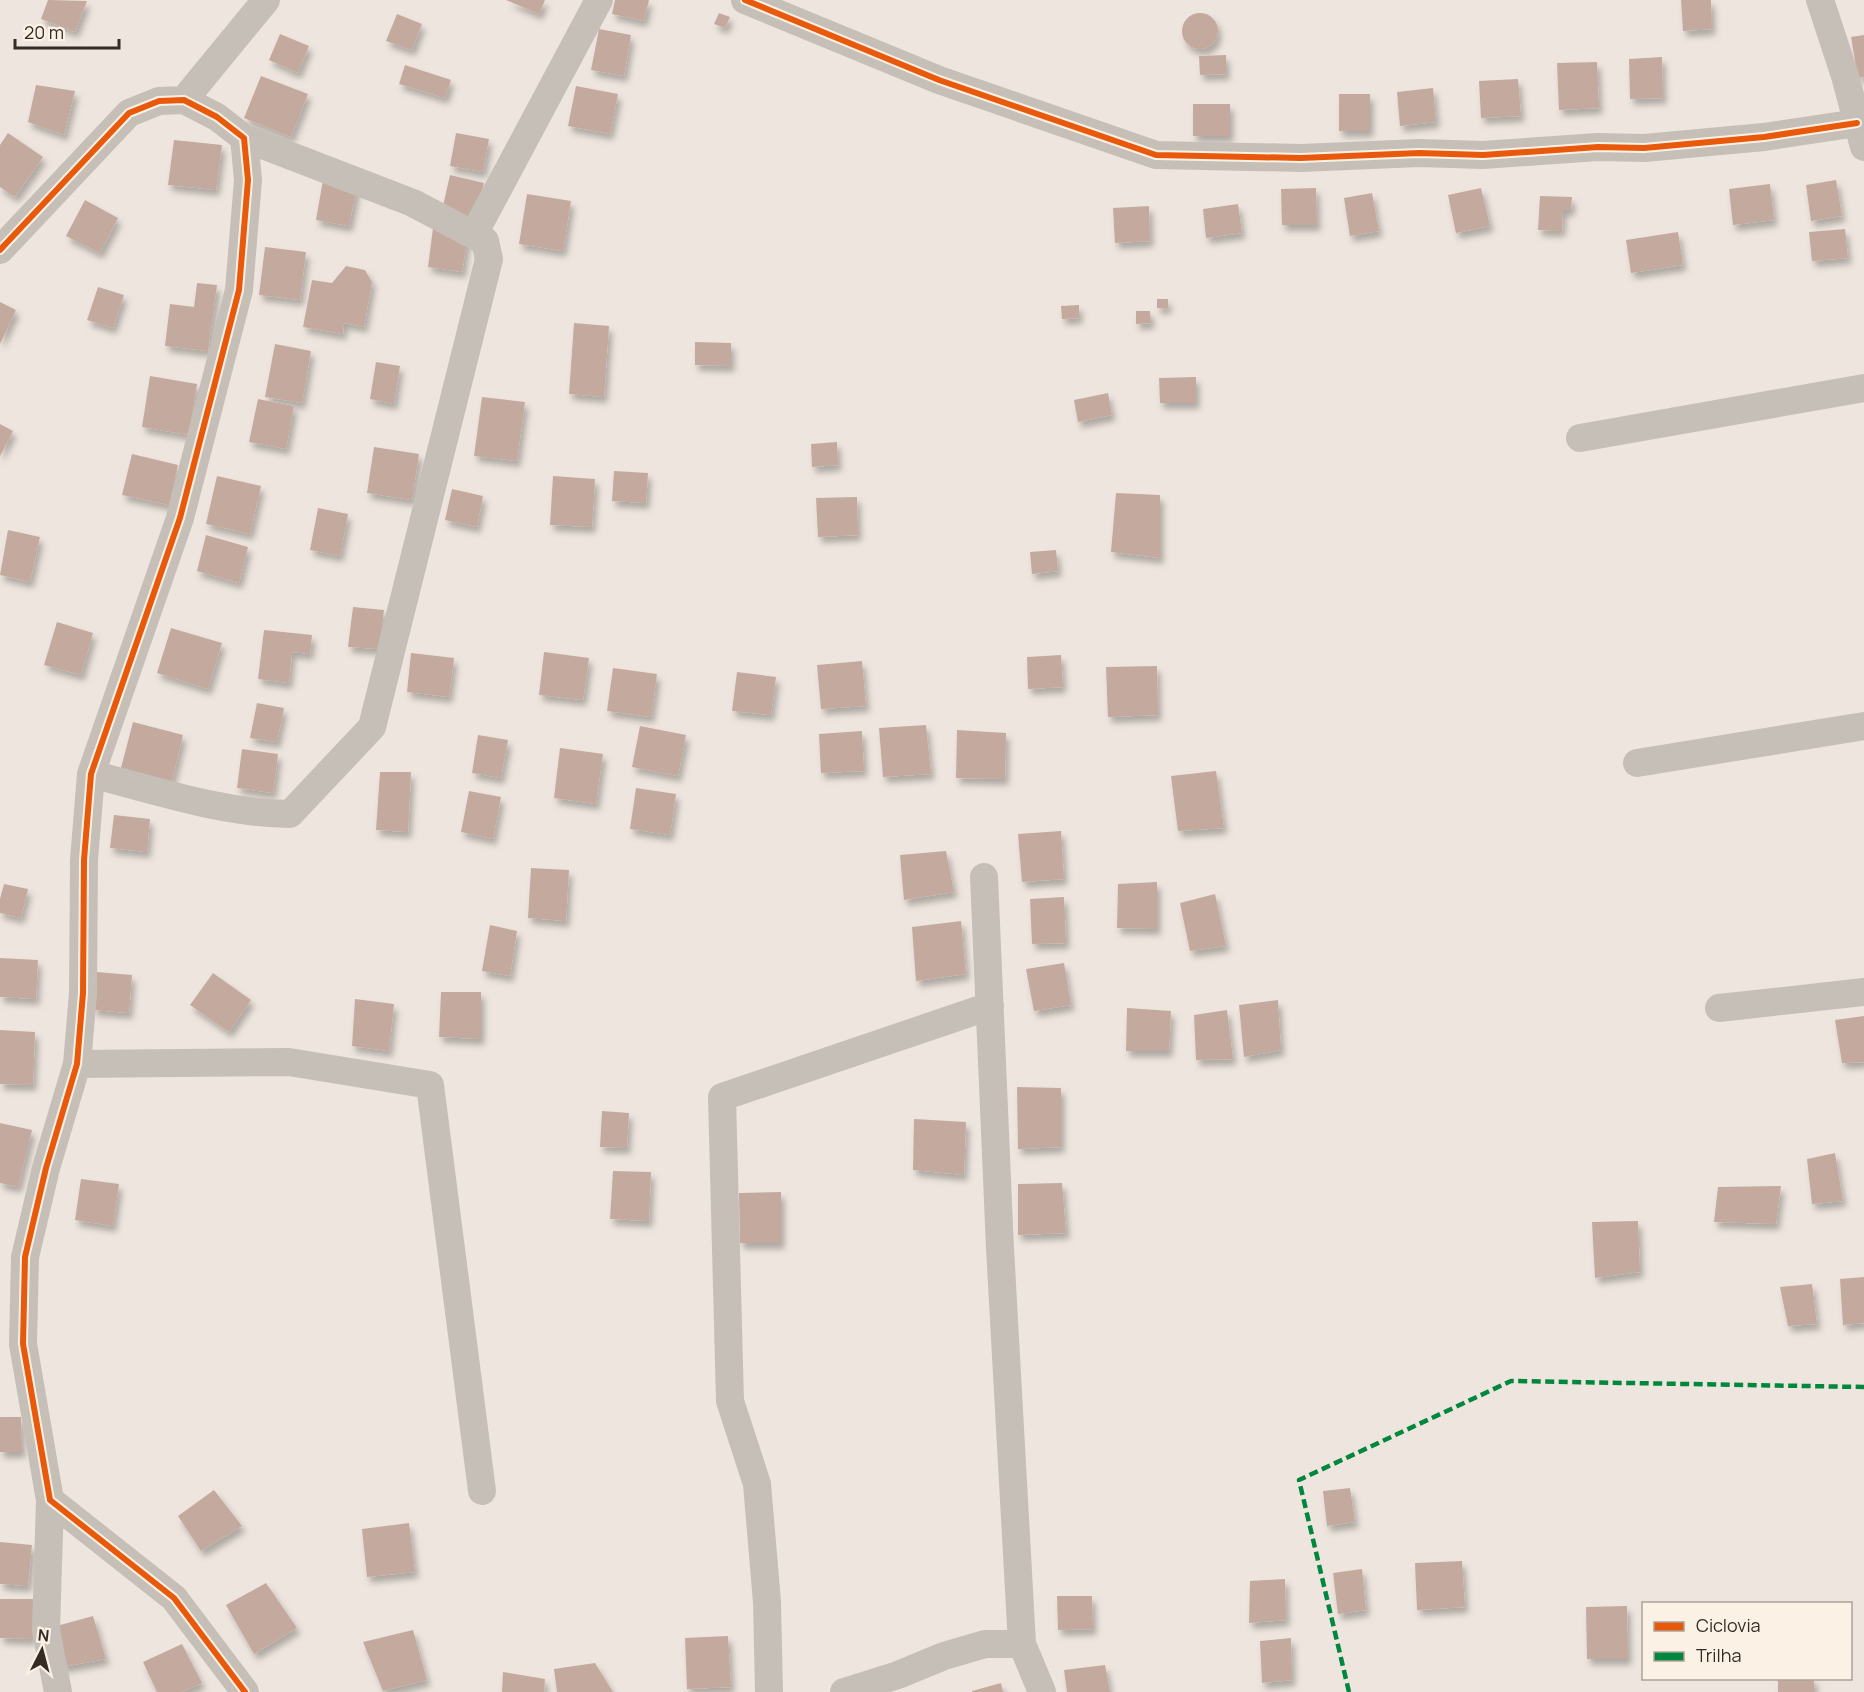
<svg xmlns="http://www.w3.org/2000/svg" width="1864" height="1692" viewBox="0 0 1864 1692" font-family="Manrope,sans-serif">
  <style>
    .building { fill: #c4aa9e; filter: url(#shadow) }
    .lines { fill: none; stroke-linecap: round; stroke-linejoin: round }
    .street { stroke: #c6bfb8; stroke-width: 28 }
    .quiet { stroke: #00873e; stroke-width: 4.5; stroke-dasharray: 9 4.5; stroke-linecap: butt }
    .cycleway-casing { stroke: #fbf1e5; stroke-width: 10 }
    .cycleway { stroke: #e8590c; stroke-width: 6 }
  </style>
  <defs>
    <filter id="shadow"><feDropShadow dx="3.5" dy="6" stdDeviation="3" flood-color="#0004"/></filter>
  </defs>
  <rect width="100%" height="100%" fill="#eee6de"/>
  <path class="building" d="M 48,0 L 87,1 L 75,32 L 41,19 Z
    M 506,0 L 545,0 L 539,14 Z
    M 615,0 L 649,0 L 644,21 L 612,14 Z
    M 1681,0 L 1711,0 L 1712,29 L 1683,31 Z
    M 719,13 L 730,17 L 725,28 L 714,24 Z
    M1182 31a18 18 0 1 1 36 0a18 18 0 1 1-36 0Z
    M 397,14 L 422,24 L 412,50 L 386,41 Z
    M 599,29 L 631,35 L 624,76 L 591,70 Z
    M 280,34 L 309,46 L 298,73 L 269,60 Z
    M 1864,35 L 1864,77 L 1858,78 L 1851,37 Z
    M 1226,55 L 1226,74 L 1200,75 L 1199,56 Z
    M 1662,57 L 1663,98 L 1630,99 L 1629,59 Z
    M 1597,62 L 1599,108 L 1559,110 L 1557,63 Z
    M 405,65 L 451,80 L 445,98 L 399,84 Z
    M 261,76 L 308,94 L 291,137 L 244,118 Z
    M 1518,79 L 1521,116 L 1481,118 L 1479,81 Z
    M 36,85 L 75,91 L 64,135 L 28,122 Z
    M 576,86 L 618,94 L 610,134 L 568,126 Z
    M 1433,88 L 1436,122 L 1400,126 L 1397,92 Z
    M 1339,94 L 1370,94 L 1370,131 L 1339,131 Z
    M 1193,104 L 1230,104 L 1230,136 L 1193,136 Z
    M 8,133 L 43,157 L 15,197 L 0,187 L 0,145 Z
    M 456,133 L 489,139 L 483,172 L 450,166 Z
    M 174,140 L 222,145 L 216,190 L 168,185 Z
    M 450,175 L 484,183 L 474,222 L 441,215 Z
    M 323,180 L 357,186 L 349,226 L 316,220 Z
    M 1836,180 L 1842,216 L 1811,221 L 1806,185 Z
    M 1770,184 L 1774,220 L 1733,225 L 1729,189 Z
    M 1316,188 L 1317,225 L 1282,225 L 1281,189 Z
    M 1481,188 L 1490,226 L 1456,233 L 1448,195 Z
    M 1372,193 L 1379,231 L 1350,236 L 1344,198 Z
    M 527,194 L 571,201 L 563,251 L 519,244 Z
    M 1540,196 L 1572,197 L 1571,210 L 1563,210 L 1562,231 L 1538,230 Z
    M 85,200 L 118,218 L 100,253 L 66,236 Z
    M 1238,204 L 1242,233 L 1206,238 L 1203,209 Z
    M 1149,206 L 1150,241 L 1115,243 L 1113,208 Z
    M 433,228 L 468,234 L 462,272 L 428,267 Z
    M 1845,229 L 1848,258 L 1812,261 L 1809,232 Z
    M 1678,232 L 1683,265 L 1631,273 L 1626,240 Z
    M 265,247 L 306,252 L 300,300 L 259,295 Z
    M 346,266 L 365,270 L 372,282 L 364,327 L 344,323 L 343,334 L 303,327 L 312,280 L 332,283 Z
    M 197,283 L 217,285 L 208,351 L 165,346 L 170,304 L 194,307 Z
    M 98,287 L 124,295 L 113,328 L 87,320 Z
    M 1157,299 L 1168,299 L 1168,308 L 1157,308 Z
    M 0,302 L 16,310 L 0,344 Z
    M 1079,305 L 1079,318 L 1062,319 L 1061,306 Z
    M 1136,311 L 1150,311 L 1151,323 L 1136,324 Z
    M 574,323 L 609,326 L 604,397 L 569,394 Z
    M 695,342 L 731,343 L 731,366 L 695,365 Z
    M 275,344 L 311,351 L 302,403 L 265,397 Z
    M 376,362 L 400,366 L 394,404 L 370,399 Z
    M 150,376 L 197,384 L 189,435 L 142,427 Z
    M 1196,377 L 1196,403 L 1160,403 L 1159,378 Z
    M 1108,393 L 1112,415 L 1078,422 L 1074,400 Z
    M 482,397 L 525,402 L 517,461 L 474,456 Z
    M 258,399 L 294,406 L 286,449 L 249,442 Z
    M 0,424 L 13,431 L 0,456 Z
    M 837,442 L 838,465 L 812,467 L 811,444 Z
    M 374,447 L 419,454 L 412,500 L 367,493 Z
    M 132,454 L 178,465 L 169,505 L 122,495 Z
    M 614,471 L 648,473 L 646,503 L 612,501 Z
    M 217,476 L 261,486 L 250,534 L 206,524 Z
    M 553,476 L 595,479 L 592,527 L 550,525 Z
    M 452,489 L 483,496 L 477,527 L 445,520 Z
    M 1116,493 L 1160,495 L 1160,558 L 1111,552 Z
    M 857,497 L 858,535 L 818,537 L 816,498 Z
    M 318,508 L 348,514 L 340,556 L 310,550 Z
    M 8,530 L 40,537 L 30,582 L 0,575 Z
    M 206,535 L 248,547 L 239,583 L 197,571 Z
    M 1056,550 L 1058,571 L 1032,574 L 1030,552 Z
    M 353,607 L 384,610 L 379,649 L 348,647 Z
    M 57,622 L 93,633 L 81,675 L 44,665 Z
    M 171,628 L 222,643 L 208,689 L 157,673 Z
    M 264,630 L 312,635 L 310,654 L 292,652 L 289,683 L 258,679 Z
    M 544,652 L 589,658 L 583,700 L 539,695 Z
    M 411,653 L 454,658 L 449,697 L 407,692 Z
    M 1061,655 L 1063,687 L 1028,689 L 1027,657 Z
    M 862,661 L 866,706 L 821,709 L 817,665 Z
    M 1157,666 L 1158,715 L 1108,717 L 1106,667 Z
    M 613,668 L 657,674 L 651,717 L 607,711 Z
    M 737,672 L 776,677 L 771,715 L 732,711 Z
    M 257,703 L 284,708 L 277,742 L 250,738 Z
    M 133,722 L 183,735 L 172,781 L 121,768 Z
    M 926,725 L 931,774 L 883,777 L 879,728 Z
    M 640,726 L 686,735 L 678,776 L 632,767 Z
    M 957,730 L 1006,733 L 1005,779 L 956,778 Z
    M 862,731 L 864,771 L 821,773 L 819,734 Z
    M 478,735 L 508,740 L 501,778 L 472,773 Z
    M 560,748 L 603,754 L 596,804 L 554,798 Z
    M 242,749 L 278,754 L 273,793 L 237,788 Z
    M 1216,771 L 1224,828 L 1178,831 L 1171,776 Z
    M 380,772 L 411,772 L 408,832 L 376,830 Z
    M 636,788 L 676,794 L 670,835 L 630,829 Z
    M 469,791 L 501,797 L 493,839 L 461,832 Z
    M 114,815 L 150,819 L 147,852 L 110,848 Z
    M 1061,831 L 1064,879 L 1022,882 L 1018,834 Z
    M 946,851 L 954,892 L 904,900 L 900,855 Z
    M 531,868 L 569,870 L 566,921 L 528,918 Z
    M 1157,882 L 1157,929 L 1117,928 L 1118,884 Z
    M 4,884 L 28,889 L 21,918 L 0,913 L 0,899 Z
    M 1215,894 L 1226,946 L 1190,951 L 1180,903 Z
    M 1064,897 L 1066,943 L 1032,944 L 1030,899 Z
    M 961,921 L 966,974 L 916,981 L 912,927 Z
    M 490,925 L 517,931 L 510,976 L 482,971 Z
    M 0,958 L 38,960 L 36,999 L 0,997 Z
    M 1064,963 L 1071,1005 L 1034,1011 L 1026,969 Z
    M 96,972 L 132,975 L 129,1013 L 93,1010 Z
    M 213,973 L 251,1000 L 229,1032 L 190,1005 Z
    M 441,992 L 481,992 L 481,1039 L 439,1037 Z
    M 355,999 L 394,1004 L 389,1051 L 352,1046 Z
    M 1278,1000 L 1281,1050 L 1244,1057 L 1239,1005 Z
    M 1127,1008 L 1171,1011 L 1169,1051 L 1126,1051 Z
    M 1227,1010 L 1233,1059 L 1196,1060 L 1194,1015 Z
    M 1864,1016 L 1864,1062 L 1842,1063 L 1835,1020 Z
    M 0,1030 L 35,1032 L 33,1085 L 0,1084 Z
    M 1017,1087 L 1061,1088 L 1061,1147 L 1018,1149 Z
    M 602,1111 L 629,1113 L 627,1148 L 600,1147 Z
    M 914,1119 L 966,1122 L 964,1175 L 913,1170 Z
    M 0,1123 L 32,1130 L 18,1187 L 0,1183 Z
    M 1835,1153 L 1843,1201 L 1812,1204 L 1807,1159 Z
    M 613,1171 L 651,1172 L 649,1221 L 610,1219 Z
    M 81,1179 L 119,1184 L 113,1226 L 75,1220 Z
    M 1062,1183 L 1066,1233 L 1018,1235 L 1018,1184 Z
    M 1781,1186 L 1776,1224 L 1714,1222 L 1718,1187 Z
    M 781,1192 L 781,1243 L 740,1243 L 739,1193 Z
    M 1638,1221 L 1640,1272 L 1595,1278 L 1592,1222 Z
    M 1864,1277 L 1864,1323 L 1843,1325 L 1840,1279 Z
    M 1812,1284 L 1817,1324 L 1788,1326 L 1780,1287 Z
    M 0,1417 L 21,1417 L 22,1452 L 0,1452 Z
    M 1350,1488 L 1355,1522 L 1327,1526 L 1323,1491 Z
    M 214,1490 L 242,1526 L 201,1551 L 178,1516 Z
    M 409,1523 L 415,1572 L 367,1577 L 362,1529 Z
    M 0,1542 L 32,1545 L 28,1586 L 0,1584 Z
    M 1462,1561 L 1465,1607 L 1417,1610 L 1415,1563 Z
    M 1362,1569 L 1366,1610 L 1338,1614 L 1333,1573 Z
    M 1285,1579 L 1286,1620 L 1249,1623 L 1250,1581 Z
    M 266,1583 L 297,1628 L 254,1654 L 226,1605 Z
    M 1057,1596 L 1092,1596 L 1093,1629 L 1058,1630 Z
    M 0,1599 L 33,1599 L 33,1639 L 0,1638 Z
    M 1627,1606 L 1628,1659 L 1587,1659 L 1586,1607 Z
    M 93,1616 L 106,1659 L 62,1667 L 53,1627 Z
    M 413,1630 L 427,1680 L 383,1691 L 363,1642 Z
    M 728,1636 L 731,1687 L 687,1689 L 685,1638 Z
    M 1291,1638 L 1292,1680 L 1262,1683 L 1260,1641 Z
    M 182,1644 L 202,1683 L 182,1692 L 157,1692 L 143,1662 Z
    M 595,1663 L 613,1692 L 557,1692 L 554,1669 Z
    M 1105,1665 L 1110,1692 L 1067,1692 L 1064,1670 Z
    M 503,1672 L 545,1679 L 544,1692 L 502,1692 Z
    M 1778,1678 L 1814,1678 L 1814,1692 L 1778,1692 Z
    M 1001,1683 L 1003,1692 L 972,1692 L 972,1691 Z"/>
  <g class="lines">
    <path class="street" d="M 745,0 L 939,80 L 1156,155 L 1301,158 L 1419,153 L 1483,155 L 1598,147 L 1644,148 L 1764,137 L 1857,123
      M 1820,0 L 1845,76 L 1864,147
      M 184,100 L 266,0
      M 474,234 L 599,0
      M 0,250 L 129,113 L 159,101 L 184,100 L 217,117 L 244,138 L 248,180 L 239,290 L 180,518 L 91,774 L 84,860 L 83,993 L 77,1064 L 46,1168 L 25,1257 L 23,1344 L 50,1500 L 174,1598 L 245,1692
      M 1580,438 L 1864,388
      M 1637,763 L 1864,726
      M 91,774 C 157,791 222,813 290,814 L 372,727 L 489,259 L 485,241 L 413,203 L 244,138
      M 984,877 L 1000,1248 L 1022,1644
      M 1719,1008 L 1864,992
      M 77,1064 L 289,1062 L 430,1085 L 482,1491
      M 50,1500 L 46,1630 L 58,1692
      M 769,1692 L 767,1602 L 757,1484 L 730,1401 L 722,1097 L 990,1006
      M 844,1692 L 898,1675 L 944,1656 L 985,1644 L 1022,1644 L 1042,1692"/>
    <path class="quiet" d="M 1349,1692 L 1299,1480 L 1511,1381 L 1864,1387"/>
    <defs>
      <path id="cycleway" d="M 745,0 L 939,80 L 1156,155 L 1301,158 L 1419,153 L 1483,155 L 1598,147 L 1644,148 L 1764,137 L 1857,123
        M 0,250 L 129,113 L 159,101 L 184,100 L 217,117 L 244,138 L 248,180 L 239,290 L 180,518 L 91,774 L 84,860 L 83,993 L 77,1064 L 46,1168 L 25,1257 L 23,1344 L 50,1500 L 174,1598 L 245,1692"/>
    </defs>
    <use href="#cycleway" class="cycleway-casing"/>
    <use href="#cycleway" class="cycleway"/>
  </g>
  <rect x="1642" y="1602" width="210" height="78" fill="#fbf1e5" stroke="#ada299" stroke-width="1.5"/>
  <rect x="1654" y="1622" width="30" height="9" fill="#e8590c" stroke="#ada299" stroke-width="1.5"/>
  <text x="1696" y="1632" font-size="18" fill="#372b26">Ciclovia</text>
  <rect x="1654" y="1652" width="30" height="9" fill="#00873e" stroke="#ada299" stroke-width="1.5"/>
  <text x="1696" y="1662" font-size="18" fill="#372b26">Trilha</text>
  <g transform="translate(42 1650) rotate(6)" stroke="#fbf1e5" stroke-width="4.5" paint-order="stroke">
  <path d="M0-4.5L10 22L0 15L-10 22Z" fill="#372b26"/>
  <text y="-9" font-size="16" font-weight="bold" text-anchor="middle" fill="#372b26">N</text>
  </g>
  <path d="M15 39v9h104v-9" fill="none" stroke="#372b26" stroke-width="3"/>
  <text x="24" y="39" font-size="18" fill="#372b26" stroke="#fbf1e5" stroke-width="4.5" paint-order="stroke">20 m</text>
</svg>
